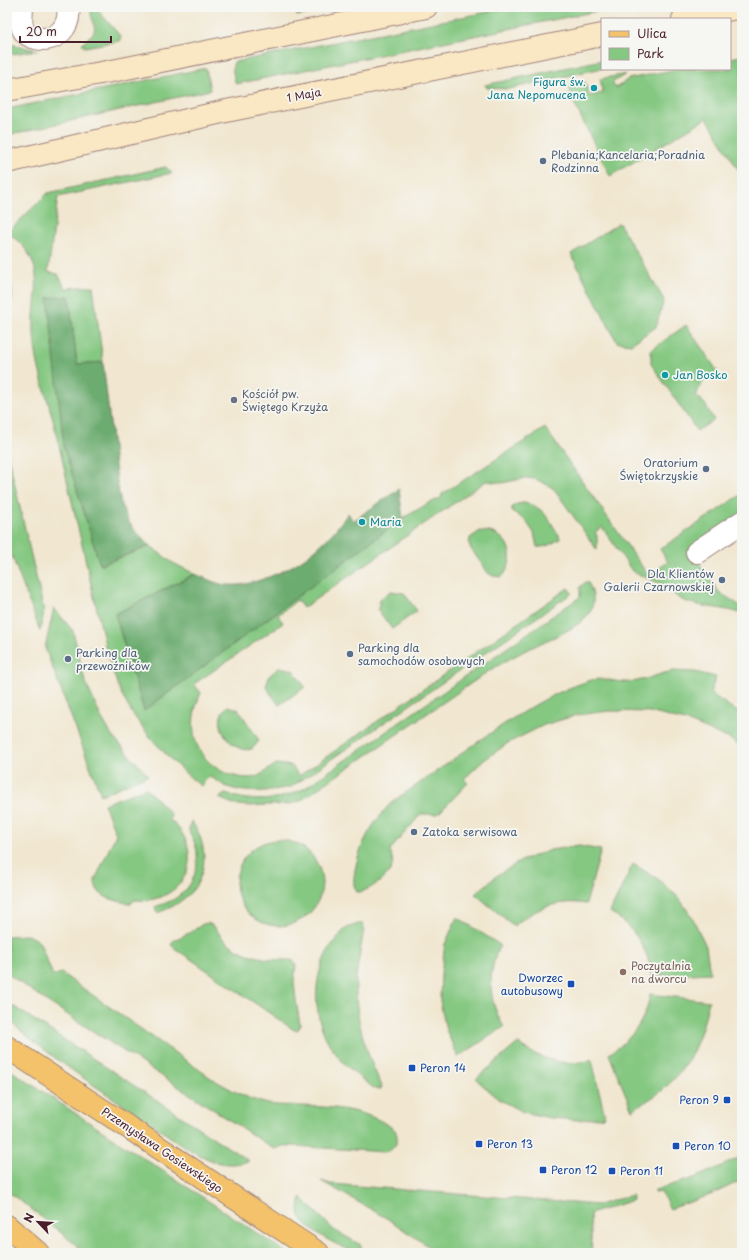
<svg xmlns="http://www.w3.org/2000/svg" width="749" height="1260" viewBox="0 0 749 1260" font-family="'Playpen Sans',sans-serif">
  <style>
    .green { fill: #85c882; stroke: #687456 }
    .forest { fill: #6cac70; stroke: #5b664e }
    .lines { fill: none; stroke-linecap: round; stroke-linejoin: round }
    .minor-casing { stroke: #9e837e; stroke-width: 24 }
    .secondary-casing { stroke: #9e837e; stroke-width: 24 }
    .primary-casing { stroke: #9e837e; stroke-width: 24 }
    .minor { stroke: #fff; stroke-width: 22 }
    .secondary { stroke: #fae7c3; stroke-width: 22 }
    .primary { stroke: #f3c26a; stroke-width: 22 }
    .culture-dot { fill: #0f9aa8; stroke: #f6f6f2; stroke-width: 1.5 }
    .service-dot { fill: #5c6f8a; stroke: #f6f6f2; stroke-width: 1.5 }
    .worship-dot { fill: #6b7280; stroke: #f6f6f2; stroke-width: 1.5 }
    .education-dot { fill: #8d6e63; stroke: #f6f6f2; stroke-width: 1.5 }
    .transit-dot { fill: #1a4fb4; stroke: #f6f6f2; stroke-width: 1.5 }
    .labels { text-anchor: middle; stroke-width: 3.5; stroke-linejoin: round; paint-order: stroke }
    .culture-label { font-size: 11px; fill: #0d838f; stroke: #f6f6f2; text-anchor: start }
    .street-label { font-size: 11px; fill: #4a1f2b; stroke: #f6f6f2 }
    .service-label { font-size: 11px; fill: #4e5e75; stroke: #f6f6f2; text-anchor: start }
    .worship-label { font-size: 11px; fill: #5b616d; stroke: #f6f6f2; text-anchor: start }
    .education-label { font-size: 11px; fill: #785e54; stroke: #f6f6f2; text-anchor: start }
    .transit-label { font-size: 11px; fill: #164399; stroke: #f6f6f2; text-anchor: start }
  </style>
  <rect width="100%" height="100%" fill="#f6f6f2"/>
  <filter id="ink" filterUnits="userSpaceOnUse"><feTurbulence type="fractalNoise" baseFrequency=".025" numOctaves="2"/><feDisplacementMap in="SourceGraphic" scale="8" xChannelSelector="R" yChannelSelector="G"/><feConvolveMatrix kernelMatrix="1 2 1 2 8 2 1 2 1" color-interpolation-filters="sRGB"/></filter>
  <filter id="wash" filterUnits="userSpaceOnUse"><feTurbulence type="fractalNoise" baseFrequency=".012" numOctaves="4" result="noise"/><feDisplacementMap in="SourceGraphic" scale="16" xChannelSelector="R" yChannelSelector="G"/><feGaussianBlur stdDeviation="0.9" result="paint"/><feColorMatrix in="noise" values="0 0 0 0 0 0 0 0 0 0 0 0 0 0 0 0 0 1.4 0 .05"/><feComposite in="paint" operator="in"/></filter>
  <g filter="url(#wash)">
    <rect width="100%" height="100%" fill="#f1e7d0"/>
    <path class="green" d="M 316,7 L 341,7 L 297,16 L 296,12 Z
      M 513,7 L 617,7 L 236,84 C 234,77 231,69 234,62 Z
      M 91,8 L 96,8 L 121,37 L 119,41 L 85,47 L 82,45 C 85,40 90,37 93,33 C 98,27 89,17 91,8 Z
      M 14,45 L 38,50 L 7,55 L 7,46 Z
      M 742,56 L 742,176 L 707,118 L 610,176 L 571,97 L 569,86 L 585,82 L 589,96 L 603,93 L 600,79 L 626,74 L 612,83 L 616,88 L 628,79 L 677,69 L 730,69 L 730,58 Z
      M 602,60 L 602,68 L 509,89 L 487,88 L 485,85 Z
      M 206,68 L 210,90 L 7,135 L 7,109 Z
      M 166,167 L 172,173 L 58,197 L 48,272 L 58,274 L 65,288 L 93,286 L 103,362 L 77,364 L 69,296 L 48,298 L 100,565 L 150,546 L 173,563 L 195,574 L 115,614 L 144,710 L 403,518 L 429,503 L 441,498 L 442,494 L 545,428 L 648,575 L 668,562 L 660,549 L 742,494 L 742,515 L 689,549 L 719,592 L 742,607 L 742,614 C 724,607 704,608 687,602 C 676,599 670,589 661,584 C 651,579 641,577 632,571 L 602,527 L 595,532 L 597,536 L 597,550 L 555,490 L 548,485 L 535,479 L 526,478 L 502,483 L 486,481 L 303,608 L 297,600 L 278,615 L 283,623 L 194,684 L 201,693 C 186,725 192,759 228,774 C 237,777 249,780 258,776 C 264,773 270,768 276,764 L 292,766 L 299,776 L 568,588 L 572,593 L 291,787 C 269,791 247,795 225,786 C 220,783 214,779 209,776 L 201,786 C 174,765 140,730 124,699 C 116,683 111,666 106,649 C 89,575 72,502 55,428 C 46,390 32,359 34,318 C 35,291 43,270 23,246 C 18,241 13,236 7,233 L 48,193 Z
      M 619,223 L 664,300 L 656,327 L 631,344 L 617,342 L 571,254 Z
      M 7,276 C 13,287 15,299 7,308 Z
      M 686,325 L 718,372 L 702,382 L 696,396 L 705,404 L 714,420 L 697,431 L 651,364 L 651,350 Z
      M 7,451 L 44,611 L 40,631 L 7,543 Z
      M 523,503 C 544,506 548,519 559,535 L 560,539 C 553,543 545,548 537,547 L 534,533 L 526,521 L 512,511 L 512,507 L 517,504 Z
      M 480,531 C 483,532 487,531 490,532 C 512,538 516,561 502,577 L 493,576 L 488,573 L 471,549 L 469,544 L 470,538 Z
      M 587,581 C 611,619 560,633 535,646 C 519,653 504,662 489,671 L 300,801 C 289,805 280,805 268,805 C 247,806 239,808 219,798 L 225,794 C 255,803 277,802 305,788 L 580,597 L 580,587 Z
      M 391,591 L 404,593 L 417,611 L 392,629 L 378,610 L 380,599 Z
      M 54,608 L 73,631 L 85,681 L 100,715 L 111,734 L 131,757 L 148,775 L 101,795 L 45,648 Z
      M 280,667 L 293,670 L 305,687 L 279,705 L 266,687 L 269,676 Z
      M 674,671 L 695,672 L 716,677 L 710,693 L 742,715 L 742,748 L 730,739 L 689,722 L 649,712 L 609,711 L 577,715 L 544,725 L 508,743 L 483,761 L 464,779 L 468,783 L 438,814 L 421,814 L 390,850 C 391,855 394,862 392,866 C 390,876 367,893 357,892 C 352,885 354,878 355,870 C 360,843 373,822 392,802 C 419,784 445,765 472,746 C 508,721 545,695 588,681 C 602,676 615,683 630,682 C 645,681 659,673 674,671 Z
      M 228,706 L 238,709 L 257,737 L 259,741 L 252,749 C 248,750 243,750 239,748 C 224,741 212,718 228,706 Z
      M 146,788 L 171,814 L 170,820 C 203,847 192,893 149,900 C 145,901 139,900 134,900 L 131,904 C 116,900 95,899 95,880 L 116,834 L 104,804 Z
      M 191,821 C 208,842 209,875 189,894 C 180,903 169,909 157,913 L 155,907 C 163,904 173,901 180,895 C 194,885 200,864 196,847 C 195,842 190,834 189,830 C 189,827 191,823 191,821 Z
      M236 883a43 43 0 1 1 86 0a43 43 0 1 1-86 0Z
      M 579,846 L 601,850 L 586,904 C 559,899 535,908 514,926 L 475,894 L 499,874 L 523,860 L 550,850 Z
      M 633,864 L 658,879 L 679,898 L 693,919 L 706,946 L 710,973 L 651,976 C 649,948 633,927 610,912 Z
      M 457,917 L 500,945 C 487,972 488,1002 504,1027 L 458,1057 L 446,1030 L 440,1001 L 441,973 L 445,944 Z
      M 208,923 C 216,926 220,937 227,942 C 246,957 267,960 290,960 L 294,961 L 296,965 L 294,982 L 296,1000 L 300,1025 L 298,1030 L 294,1030 L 173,947 L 171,945 L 174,940 L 189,933 L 203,924 Z
      M 359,924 L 363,924 L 364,928 C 362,944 358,960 356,977 C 354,1015 365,1052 382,1086 L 381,1089 L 375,1089 C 354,1073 337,1061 325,1036 C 311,1005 314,965 337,938 C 340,935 343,930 347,928 C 351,926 355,925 359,924 Z
      M 27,935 L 36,939 L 40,943 L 53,976 L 61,973 L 211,1078 C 228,1088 245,1098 264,1103 C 276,1106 289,1105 301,1106 C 333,1107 368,1109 395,1130 C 400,1140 396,1150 384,1152 L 294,1146 L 283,1146 L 274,1149 L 45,1000 L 11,976 L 7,973 L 7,936 Z
      M 650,994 L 709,1001 C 700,1040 690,1070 656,1095 C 649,1100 640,1105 632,1110 L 609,1054 C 631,1040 646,1021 650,994 Z
      M 7,1002 L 249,1161 C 238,1165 223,1165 213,1161 C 189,1152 168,1135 148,1121 C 99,1089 51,1058 7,1019 Z
      M 518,1043 C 539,1060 565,1067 592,1060 L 605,1117 L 578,1120 L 550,1118 L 523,1112 L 498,1099 L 476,1079 Z
      M 7,1068 L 287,1253 L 86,1253 L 39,1215 L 7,1191 Z
      M 742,1156 L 742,1180 L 713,1194 L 670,1209 L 661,1192 L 655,1193 L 655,1190 L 694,1178 L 724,1165 Z
      M 321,1181 L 331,1184 L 598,1205 L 632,1195 L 633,1200 L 590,1214 L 592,1253 L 438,1253 L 388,1219 Z
      M 301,1197 L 334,1230 L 361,1245 L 360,1247 L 362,1248 L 362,1253 C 346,1251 311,1233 302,1219 C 297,1212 300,1204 301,1197 Z"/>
    <path class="forest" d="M 69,296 L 77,364 L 103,362 L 117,482 L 121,504 L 128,521 L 136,532 L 150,546 L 100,565 L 64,448 L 48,298 Z
      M 399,489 L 403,518 L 144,711 L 115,614 L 195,574 C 205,578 216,584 227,585 C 240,586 251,583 263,579 C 299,567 327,544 348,513 L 353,521 Z"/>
  </g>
  <g filter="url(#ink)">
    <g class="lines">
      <defs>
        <path id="minor" d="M 22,7 C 22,14 20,23 23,29 C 25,34 31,37 36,38 C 56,43 71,27 68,7
          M 697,552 L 742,522"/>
        <path id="secondary" d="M 683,19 L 742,7
          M 7,90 L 117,70 L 426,7
          M 7,162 L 226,111 L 602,35"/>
        <path id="primary" d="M 7,1047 L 318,1253
          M 7,1226 L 38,1253"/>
      </defs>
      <use href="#minor" class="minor-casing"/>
      <use href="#secondary" class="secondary-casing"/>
      <use href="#primary" class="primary-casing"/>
      <use href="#minor" class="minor"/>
      <use href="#secondary" class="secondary"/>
      <use href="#primary" class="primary"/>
    </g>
  </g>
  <g class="culture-dot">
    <circle cx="594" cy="88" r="4"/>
    <circle cx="665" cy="375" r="4"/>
    <circle cx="362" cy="522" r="4"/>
  </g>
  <g class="service-dot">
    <circle cx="543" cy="161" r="4"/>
    <circle cx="706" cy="469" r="4"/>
    <circle cx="722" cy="580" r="4"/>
    <circle cx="350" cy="654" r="4"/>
    <circle cx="68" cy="659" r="4"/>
    <circle cx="414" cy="832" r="4"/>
  </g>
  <circle class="worship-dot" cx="234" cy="400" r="4"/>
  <circle class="education-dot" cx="623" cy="972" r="4"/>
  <g class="transit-dot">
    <rect x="567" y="980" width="8" height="8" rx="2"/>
    <rect x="408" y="1064" width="8" height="8" rx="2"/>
    <rect x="723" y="1096" width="8" height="8" rx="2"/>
    <rect x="475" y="1140" width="8" height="8" rx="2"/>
    <rect x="672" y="1142" width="8" height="8" rx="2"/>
    <rect x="539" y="1166" width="8" height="8" rx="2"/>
    <rect x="608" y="1167" width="8" height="8" rx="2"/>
  </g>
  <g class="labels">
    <g class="culture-label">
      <text x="586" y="86" text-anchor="end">Figura św.<tspan x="586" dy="13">Jana Nepomucena</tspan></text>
      <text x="673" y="379">Jan Bosko</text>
      <text x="370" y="526">Maria</text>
    </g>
    <g class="street-label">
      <text transform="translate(304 95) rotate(-11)" y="4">1 Maja</text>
      <text transform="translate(162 1150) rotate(34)" y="4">Przemysława Gosiewskiego</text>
    </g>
    <g class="service-label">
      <text x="551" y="159">Plebania;Kancelaria;Poradnia<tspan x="551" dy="13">Rodzinna</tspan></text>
      <text x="698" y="467" text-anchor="end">Oratorium<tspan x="698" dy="13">Świętokrzyskie</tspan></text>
      <text x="714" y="578" text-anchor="end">Dla Klientów<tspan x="714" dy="13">Galerii Czarnowskiej</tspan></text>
      <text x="358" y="652">Parking dla<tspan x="358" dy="13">samochodów osobowych</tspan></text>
      <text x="76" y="657">Parking dla<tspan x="76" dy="13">przewoźników</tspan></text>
      <text x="422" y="836">Zatoka serwisowa</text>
    </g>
    <g class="worship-label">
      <text x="242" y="398">Kościół pw.<tspan x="242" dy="13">Świętego Krzyża</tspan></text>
    </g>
    <g class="education-label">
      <text x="631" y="970">Poczytalnia<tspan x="631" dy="13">na dworcu</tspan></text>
    </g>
    <g class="transit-label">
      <text x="563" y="982" text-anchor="end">Dworzec<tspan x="563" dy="13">autobusowy</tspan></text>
      <text x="420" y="1072">Peron 14</text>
      <text x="719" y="1104" text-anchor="end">Peron 9</text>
      <text x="487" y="1148">Peron 13</text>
      <text x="684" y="1150">Peron 10</text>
      <text x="551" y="1174">Peron 12</text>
      <text x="620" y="1175">Peron 11</text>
    </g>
  </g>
  <rect width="749" height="1260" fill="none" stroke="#f6f6f2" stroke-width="24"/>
  <rect x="601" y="18" width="130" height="52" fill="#f6f6f2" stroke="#b1a0a2"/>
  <rect x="609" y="31" width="20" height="6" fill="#f3c26a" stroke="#b1a0a2"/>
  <text x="637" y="38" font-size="12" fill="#4a1f2b">Ulica</text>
  <rect x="609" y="48" width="20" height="12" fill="#85c882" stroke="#b1a0a2"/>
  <text x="637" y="58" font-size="12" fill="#4a1f2b">Park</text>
  <g transform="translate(38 1222) rotate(295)" stroke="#f6f6f2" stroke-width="3" paint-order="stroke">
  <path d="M0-3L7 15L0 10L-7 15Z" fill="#4a1f2b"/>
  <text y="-6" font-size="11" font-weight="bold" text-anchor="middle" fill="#4a1f2b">N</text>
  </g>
  <path d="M20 36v6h91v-6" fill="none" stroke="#4a1f2b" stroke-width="2"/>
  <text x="26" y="36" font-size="12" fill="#4a1f2b" stroke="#f6f6f2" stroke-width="3" paint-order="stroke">20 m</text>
</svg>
